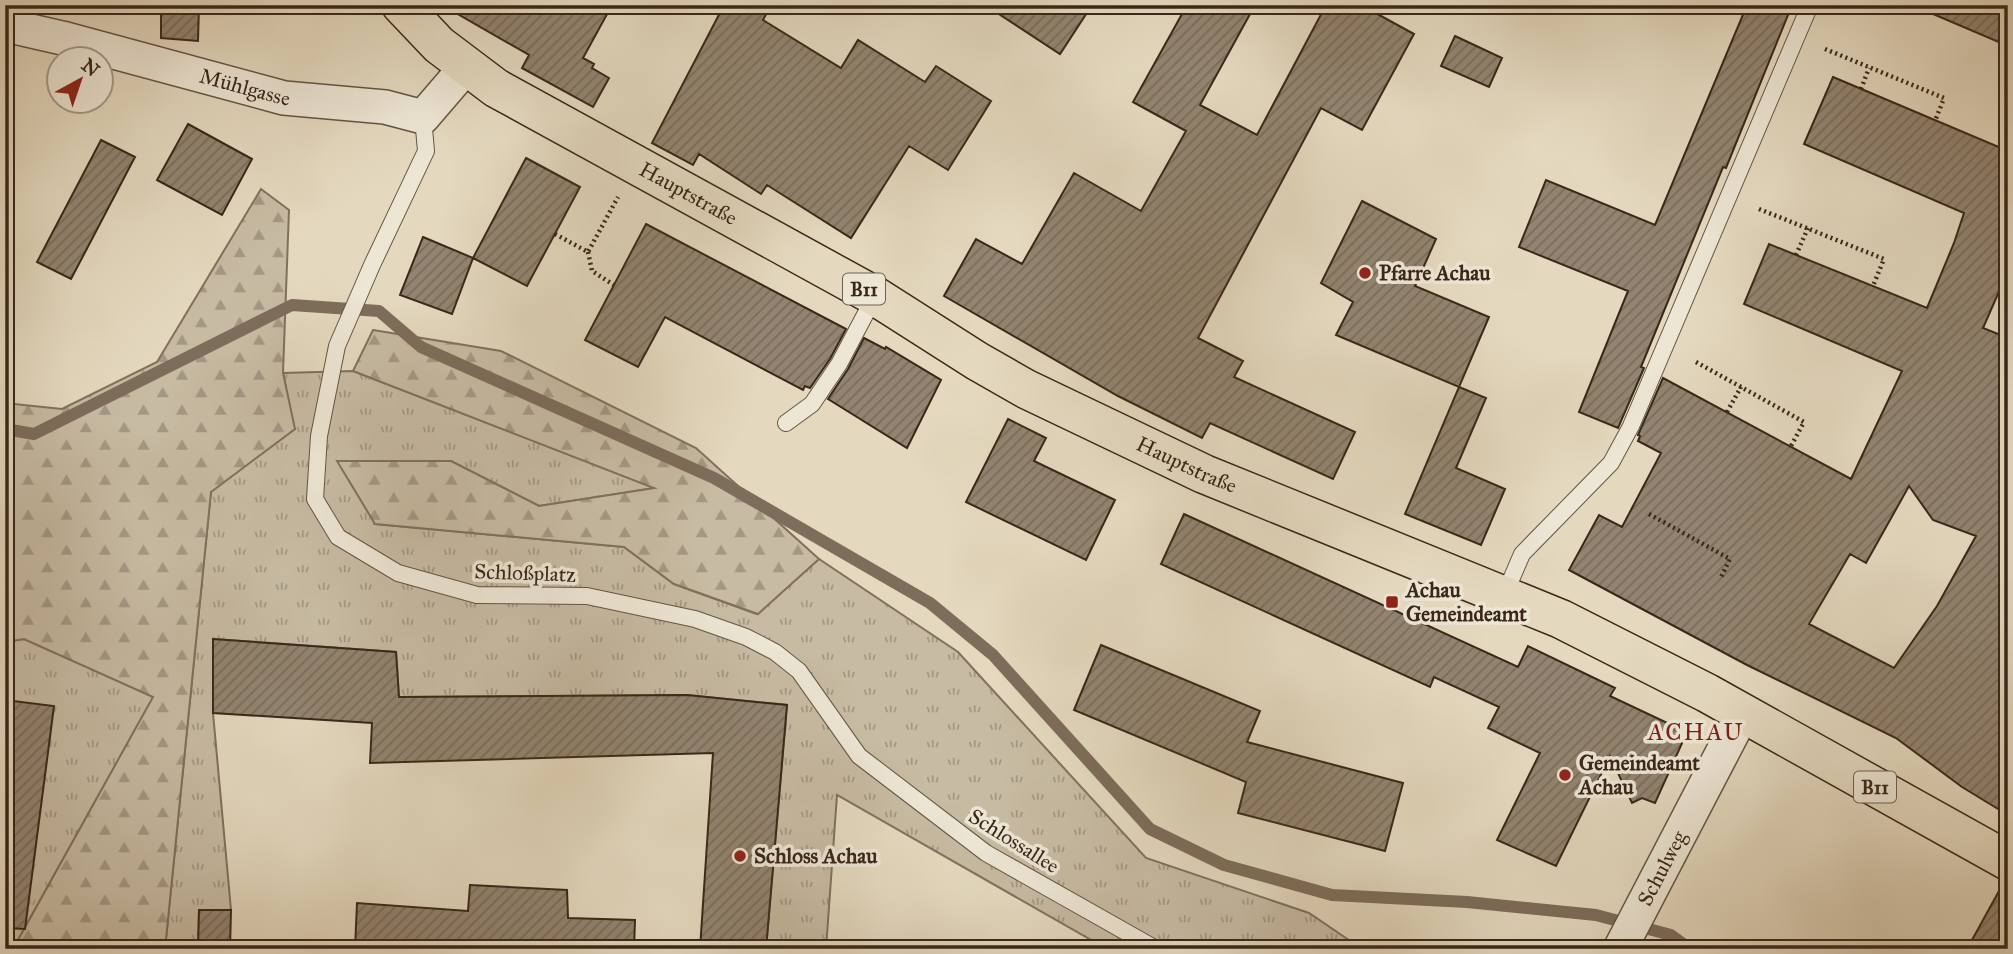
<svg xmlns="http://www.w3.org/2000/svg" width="2013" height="954" viewBox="0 0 2013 954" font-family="'IM FELL Great Primer',serif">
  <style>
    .grass { fill: url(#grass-tufts); stroke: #80715e; stroke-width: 2 }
    .forest { fill: url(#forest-firs); stroke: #80715e; stroke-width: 2 }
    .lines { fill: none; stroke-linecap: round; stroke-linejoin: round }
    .stream { stroke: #7d6d5b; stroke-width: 12 }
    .building { fill: url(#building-hatch); stroke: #39271a; stroke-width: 2; fill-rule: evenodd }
    .lane-casing { stroke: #645443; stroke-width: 18 }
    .street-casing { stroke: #645443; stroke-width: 36 }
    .primary-casing { stroke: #39271a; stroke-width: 41 }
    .path { stroke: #39271a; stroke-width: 4.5; stroke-dasharray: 2 3.5; stroke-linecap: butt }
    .lane { stroke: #ede6d5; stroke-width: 16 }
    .street { stroke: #ede6d5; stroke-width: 33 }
    .primary { stroke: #e4d9bf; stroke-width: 38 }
    .poi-dot { fill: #8f2418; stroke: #ede6d5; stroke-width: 2.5 }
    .labels { text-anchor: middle; stroke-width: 7; stroke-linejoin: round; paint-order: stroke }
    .shield { fill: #ede6d5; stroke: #6f6052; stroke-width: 2 }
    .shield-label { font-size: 19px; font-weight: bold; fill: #39271a }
    .street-label { font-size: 21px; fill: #39271a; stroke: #ede6d5 }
    .poi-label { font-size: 21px; font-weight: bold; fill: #39271a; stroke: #ede6d5; text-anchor: start }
    .quarter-label { font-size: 24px; letter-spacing: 2px; fill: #7a1f14; stroke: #ede6d5 }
  </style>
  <defs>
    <pattern id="grass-tufts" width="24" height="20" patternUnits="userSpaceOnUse" patternTransform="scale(1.75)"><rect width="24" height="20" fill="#c7bba3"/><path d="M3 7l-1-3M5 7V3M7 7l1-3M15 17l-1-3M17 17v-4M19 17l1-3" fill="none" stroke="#a39884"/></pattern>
    <pattern id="forest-firs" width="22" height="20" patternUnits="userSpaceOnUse" patternTransform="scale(1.75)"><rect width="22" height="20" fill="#c7bba3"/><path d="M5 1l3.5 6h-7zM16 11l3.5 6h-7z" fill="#a39884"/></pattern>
    <pattern id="building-hatch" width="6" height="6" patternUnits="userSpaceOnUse" patternTransform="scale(1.75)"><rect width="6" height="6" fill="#928470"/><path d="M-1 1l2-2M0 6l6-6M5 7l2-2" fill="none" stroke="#786c5b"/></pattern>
  </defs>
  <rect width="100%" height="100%" fill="#e4d9bf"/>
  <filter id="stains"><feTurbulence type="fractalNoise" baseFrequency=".00286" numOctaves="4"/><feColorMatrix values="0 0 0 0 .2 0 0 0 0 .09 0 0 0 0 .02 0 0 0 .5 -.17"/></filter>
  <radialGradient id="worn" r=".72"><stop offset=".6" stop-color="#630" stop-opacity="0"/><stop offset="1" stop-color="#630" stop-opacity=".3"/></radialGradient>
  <path class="grass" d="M 353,371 L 655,488 L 539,506 L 451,461 L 375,524 L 624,547 L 674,584 L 757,614 L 819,559 L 958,652 L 1146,858 L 1309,913 L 1362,949 L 1107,949 L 837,795 L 826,949 L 766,949 L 787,705 L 687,695 L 399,697 L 396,652 L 214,639 L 213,713 L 231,910 L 199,910 L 198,949 L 165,949 L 211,491 L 294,429 L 283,373 Z
    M 24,639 L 154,696 L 13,949 L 5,949 L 5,642 Z"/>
  <path class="forest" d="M 261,189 L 289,210 L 283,373 L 295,429 L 211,492 L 165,949 L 13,949 L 153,697 L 24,639 L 5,642 L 5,403 L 62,409 L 157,362 Z
    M 373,330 L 501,351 L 696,448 L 819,559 L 758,614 L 674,584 L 624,547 L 375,524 L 337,461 L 451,461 L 539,506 L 654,488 L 353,371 Z"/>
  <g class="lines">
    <path class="stream" d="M 5,429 L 34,434 L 292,305 L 379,311 L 421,347 L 714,478 L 930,603 L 993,655 L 1150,829 L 1224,865 L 1332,895 L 1467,902 L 1596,915 L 1671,935 L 1690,949"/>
  </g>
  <path class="building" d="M 161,5 L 199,5 L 198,41 L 161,38 Z
    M 442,5 L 612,5 L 583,58 L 594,64 L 592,68 L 609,78 L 593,107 L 522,68 L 529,55 Z
    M 724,5 L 771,5 L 763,20 L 841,68 L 858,40 L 925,82 L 936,66 L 991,101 L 948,170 L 909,146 L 851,238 L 767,185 L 761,194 L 699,154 L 693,165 L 652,143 Z
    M 985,5 L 1092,5 L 1060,54 Z
    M 1187,5 L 1255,5 L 1200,105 L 1257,135 L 1326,5 L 1361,5 L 1414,34 L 1362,130 L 1321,108 L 1198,338 L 1243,361 L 1234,377 L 1355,432 L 1333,479 L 1210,423 L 1202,438 L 1118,396 L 944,296 L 976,239 L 1022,264 L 1074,173 L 1141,211 L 1186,131 L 1133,102 Z
    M 1747,5 L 1792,5 L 1726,168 L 1723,167 L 1641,367 L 1644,368 L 1618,428 L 1579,412 L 1628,291 L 1519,247 L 1546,180 L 1655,225 Z
    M 1912,5 L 2008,5 L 2008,46 Z
    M 1455,36 L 1502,58 L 1489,87 L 1441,66 Z
    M 1833,77 L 2008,151 L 2008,271 L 1983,328 L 2008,338 L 2008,815 L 1962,787 L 1896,738 L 1747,665 L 1569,570 L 1599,515 L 1622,527 L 1661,453 L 1638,441 L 1640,436 L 1638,435 L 1663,378 L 1851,479 L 1902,371 L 1744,304 L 1769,244 L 1927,308 L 1954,243 L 1964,213 L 1804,144 ZM 1909,486 L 1933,520 L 1976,536 L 1937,606 L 1894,668 L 1809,624 L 1850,554 L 1866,563 Z
    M 188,124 L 252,159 L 222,215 L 157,180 Z
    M 101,140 L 135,157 L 71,279 L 37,262 Z
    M 526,158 L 580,187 L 527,286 L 473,258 Z
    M 1362,201 L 1436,239 L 1415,286 L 1489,317 L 1459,387 L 1336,335 L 1353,302 L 1321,283 Z
    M 646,224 L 846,329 L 830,359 L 810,388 L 805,386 L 803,390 L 665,317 L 638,367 L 585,340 Z
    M 423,237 L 473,258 L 452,314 L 400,295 Z
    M 864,338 L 885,349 L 886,347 L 941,380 L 907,448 L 828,399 L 848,369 Z
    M 1459,387 L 1486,398 L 1456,468 L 1505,489 L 1481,545 L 1405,514 Z
    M 1008,419 L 1046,438 L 1034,461 L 1115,500 L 1086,560 L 966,502 Z
    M 1184,514 L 1518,667 L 1528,646 L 1615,688 L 1610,696 L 1678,728 L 1683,741 L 1655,803 L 1642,798 L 1632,803 L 1610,756 L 1556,866 L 1497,840 L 1540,753 L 1488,728 L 1499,707 L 1434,677 L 1430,687 L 1161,564 Z
    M 213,639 L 396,652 L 399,697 L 687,695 L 787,705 L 766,949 L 700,949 L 713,753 L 370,763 L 372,723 L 213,713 Z
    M 1101,645 L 1260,711 L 1247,742 L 1403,783 L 1385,851 L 1238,813 L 1246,782 L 1074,710 Z
    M 5,700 L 54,706 L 25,929 L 5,928 Z
    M 2004,882 L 2008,883 L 2008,949 L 1967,949 Z
    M 470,885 L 567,890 L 568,918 L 635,920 L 634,949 L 355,949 L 357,903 L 468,911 Z
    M 199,910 L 231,910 L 230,949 L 198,949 Z"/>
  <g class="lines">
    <defs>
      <path id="lane" d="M 423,117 L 426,151 L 372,265 L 337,346 L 319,436 L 315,499 L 338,537 L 398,573 L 477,595 L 587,596 L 695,619 L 746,637 L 775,652 L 799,671 L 859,756 L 986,853 L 1156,949
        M 786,423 L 812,404 L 839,364 L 875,296
        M 1504,596 L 1522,554 L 1611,463 L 1631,426 L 1810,5"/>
      <g id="street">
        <path id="s1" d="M 5,25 L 62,38 L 284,98 L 385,107 L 423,117 L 466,67"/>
        <path id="s2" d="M 1620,949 L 1743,713"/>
      </g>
      <g id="primary">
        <path id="s3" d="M 401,5 L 439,45 L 496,88 L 875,296 L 977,361 L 1026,389 L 1204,474 L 1561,619 L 1707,693 L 2008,861"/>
      </g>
    </defs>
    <use href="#lane" class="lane-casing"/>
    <use href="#street" class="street-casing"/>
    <use href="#primary" class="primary-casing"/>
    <path class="path" d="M 1825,49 L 1944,98 L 1935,121
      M 1861,89 L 1869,68
      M 1759,209 L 1884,259 L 1873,286
      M 555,234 L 588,252 L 618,197
      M 588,252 L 592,271 L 614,285
      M 1796,255 L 1808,228
      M 1696,362 L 1804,422 L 1791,446
      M 1727,412 L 1741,387
      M 1649,514 L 1730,559 L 1720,579"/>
    <use href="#lane" class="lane"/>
    <use href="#street" class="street"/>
    <use href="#primary" class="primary"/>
  </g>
  <g class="poi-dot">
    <circle cx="1365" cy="273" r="7"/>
    <rect x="1385" y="595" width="14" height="14" rx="3.5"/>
    <circle cx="1565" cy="775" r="7"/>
    <circle cx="740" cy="856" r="7"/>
  </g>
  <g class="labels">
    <g class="shield">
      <rect x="843" y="273.5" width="42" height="31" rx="5"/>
      <rect x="1854" y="771.5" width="42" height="31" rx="5"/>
    </g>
    <g class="shield-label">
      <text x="864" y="296">B11</text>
      <text x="1875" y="794">B11</text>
    </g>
    <g class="street-label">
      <text dy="7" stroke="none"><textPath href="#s1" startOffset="248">Mühlgasse</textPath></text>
      <text dy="7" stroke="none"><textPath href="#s3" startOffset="346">Hauptstraße</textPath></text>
      <text dy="7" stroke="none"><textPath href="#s3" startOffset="914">Hauptstraße</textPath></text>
      <text transform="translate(525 573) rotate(2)" y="7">Schloßplatz</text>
      <text transform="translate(1014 841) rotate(32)" y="7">Schlossallee</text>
      <text dy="7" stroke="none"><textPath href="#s2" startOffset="91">Schulweg</textPath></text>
    </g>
    <g class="poi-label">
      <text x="1379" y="280">Pfarre Achau</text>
      <text x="1406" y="597">Achau<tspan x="1406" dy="24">Gemeindeamt</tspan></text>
      <text x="1579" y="770">Gemeindeamt<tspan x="1579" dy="24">Achau</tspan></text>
      <text x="754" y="863">Schloss Achau</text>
    </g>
    <g class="quarter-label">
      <text x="1696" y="740">ACHAU</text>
    </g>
  </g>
  <rect width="2013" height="954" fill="none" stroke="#e4d9bf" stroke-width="28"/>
  <rect x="7" y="7" width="1999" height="940" fill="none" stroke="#39271a" stroke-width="3.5"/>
  <rect x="14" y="14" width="1985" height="926" fill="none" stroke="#39271a" stroke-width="2"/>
  <g transform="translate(80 80) rotate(40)"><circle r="33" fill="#ede6d5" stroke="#a59a8a" stroke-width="2"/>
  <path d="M0-5L12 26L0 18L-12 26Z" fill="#8f2418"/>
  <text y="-10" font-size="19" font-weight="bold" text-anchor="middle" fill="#39271a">N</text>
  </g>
  <rect width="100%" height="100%" filter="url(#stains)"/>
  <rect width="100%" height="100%" fill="url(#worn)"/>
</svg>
